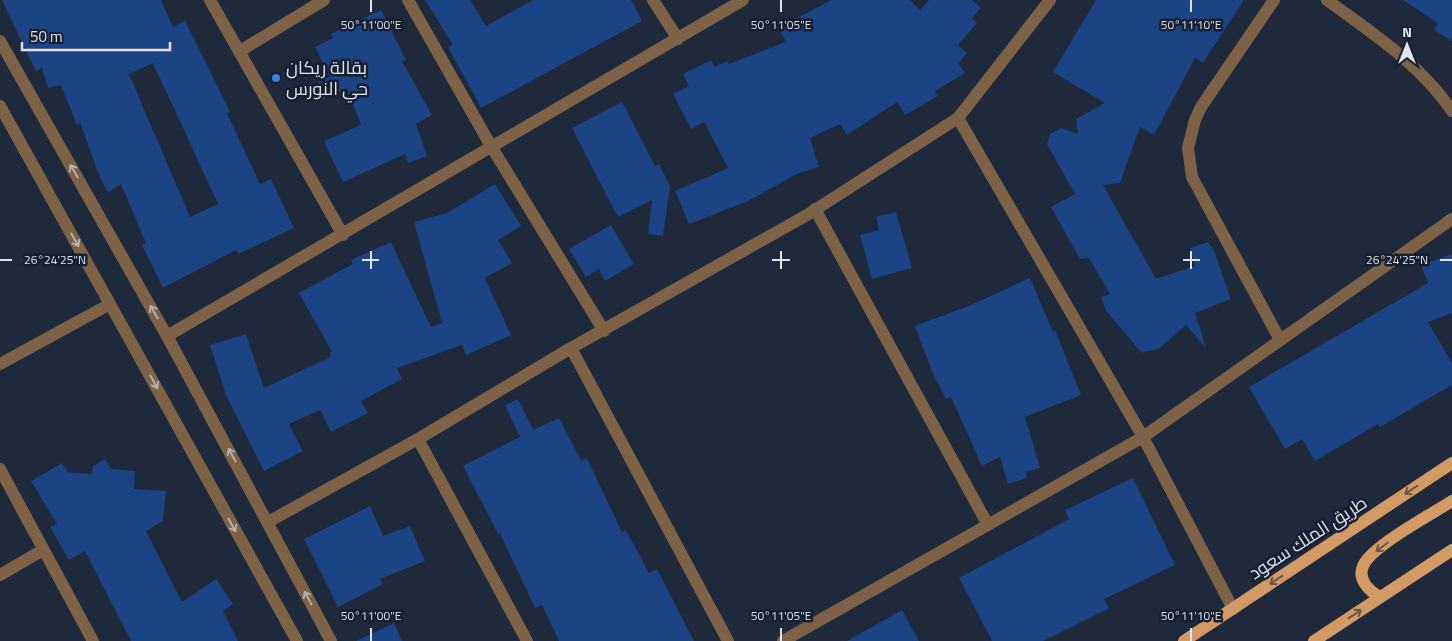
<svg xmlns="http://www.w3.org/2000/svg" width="1452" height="641" viewBox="0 0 1452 641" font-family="'Titillium Web',Cairo,sans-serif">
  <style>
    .building { fill: #1c4383; fill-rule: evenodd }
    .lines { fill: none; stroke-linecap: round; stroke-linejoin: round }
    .street { stroke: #7e6248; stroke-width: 12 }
    .primary { stroke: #d49a63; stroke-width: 12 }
    .oneway { stroke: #b7b0ad }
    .oneway2 { stroke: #6b5647 }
    .ticks { fill: none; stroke: #dde4f0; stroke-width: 2 }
    .shop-dot { fill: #3f7fe0; stroke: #151f30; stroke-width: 2 }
    .labels { text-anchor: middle; stroke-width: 5; stroke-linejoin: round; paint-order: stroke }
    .poi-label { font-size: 18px; fill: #dde4f0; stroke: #151f30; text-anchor: start }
    .street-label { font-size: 18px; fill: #dde4f0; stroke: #151f30 }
    .ticks-label { font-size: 12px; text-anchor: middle; fill: #dde4f0; stroke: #151f30; stroke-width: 5; stroke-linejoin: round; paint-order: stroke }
  </style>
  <rect width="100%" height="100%" fill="#1e293b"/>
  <path class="building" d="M 2,0 L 161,0 L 173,27 L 185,21 L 230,112 L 227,113 L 260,184 L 271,179 L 294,228 L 238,254 L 236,250 L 163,288 L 142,245 L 146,243 L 121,184 L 108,192 L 101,180 L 80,123 L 77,125 L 61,85 L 48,88 L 42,68 L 36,71 ZM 153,63 L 218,204 L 190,217 L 129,74 Z
    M 425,0 L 470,0 L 486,26 L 533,0 L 631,0 L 642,21 L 481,108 L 448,47 L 453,45 Z
    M 831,0 L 910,0 L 920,10 L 929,0 L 972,0 L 981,8 L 972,18 L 977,23 L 958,45 L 967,53 L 958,63 L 965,73 L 935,91 L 938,96 L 905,115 L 897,102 L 847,135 L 840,124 L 810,138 L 819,167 L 799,173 L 746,202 L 689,224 L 675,191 L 728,168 L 704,122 L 691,129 L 673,94 L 689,86 L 683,74 L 711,60 L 715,67 L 728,61 L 729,64 L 786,42 L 779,28 Z
    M 1096,0 L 1244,0 L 1203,63 L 1195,58 L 1154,135 L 1140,127 L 1120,183 L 1103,185 L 1156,279 L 1195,266 L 1190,248 L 1208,242 L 1213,248 L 1231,299 L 1195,313 L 1206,348 L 1186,325 L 1160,348 L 1142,353 L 1106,311 L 1101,297 L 1110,294 L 1089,258 L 1080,259 L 1051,207 L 1075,194 L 1047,144 L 1050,134 L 1061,128 L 1078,134 L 1076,119 L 1105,103 L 1053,72 Z
    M 1403,0 L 1452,0 L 1452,41 L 1434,30 L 1438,23 Z
    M 381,10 L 406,60 L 402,61 L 432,115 L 416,124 L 427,156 L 408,163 L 405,154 L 343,182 L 324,141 L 361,125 L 347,88 L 323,99 L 316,84 L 330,77 L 315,47 L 333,38 L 331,34 Z
    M 622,102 L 655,166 L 659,164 L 670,186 L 663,236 L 648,234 L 652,200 L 618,217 L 572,128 Z
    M 495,184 L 521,226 L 498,240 L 512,263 L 485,278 L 511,335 L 466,355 L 462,345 L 397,368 L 402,379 L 361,401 L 368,413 L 331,432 L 320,410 L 289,424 L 303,451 L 264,471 L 226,395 L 210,345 L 246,334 L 264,388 L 331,357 L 329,353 L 332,352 L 299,293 L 353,264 L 351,260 L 391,242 L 431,327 L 442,323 L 414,222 L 447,213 Z
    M 896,212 L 912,268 L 872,279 L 860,235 L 879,230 L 876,217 Z
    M 611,225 L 634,264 L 605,281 L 599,269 L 586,277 L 569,249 Z
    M 1452,254 L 1452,313 L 1428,322 L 1452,363 L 1452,385 L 1380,427 L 1378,424 L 1315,461 L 1302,439 L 1285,449 L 1249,387 L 1428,283 L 1421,265 Z
    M 1030,278 L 1053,332 L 1055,330 L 1081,395 L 1025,417 L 1040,468 L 1026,472 L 1027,478 L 1008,484 L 1000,457 L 982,466 L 951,397 L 946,399 L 932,372 L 915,326 L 971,305 Z
    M 518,399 L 533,430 L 559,418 L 581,461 L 587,458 L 622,532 L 626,530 L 649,573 L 657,569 L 694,641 L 559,641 L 542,605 L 535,608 L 500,533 L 498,534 L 463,466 L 520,437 L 505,405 Z
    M 105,459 L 111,469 L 135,471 L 134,489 L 166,491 L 163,521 L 146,531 L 182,602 L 216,579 L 233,604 L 223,611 L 238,641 L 131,641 L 85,551 L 69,560 L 50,527 L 57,524 L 31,481 L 62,463 L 67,472 L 92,474 L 93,466 Z
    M 1133,478 L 1175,565 L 1104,599 L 1109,608 L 1043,641 L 992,641 L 959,578 L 1069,519 L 1065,510 Z
    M 370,506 L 383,536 L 410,526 L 425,561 L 380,579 L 383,584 L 338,607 L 304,539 Z
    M 902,610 L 919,641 L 847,641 Z
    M 394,623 L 402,641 L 356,641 Z"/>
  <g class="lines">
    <path class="street" d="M 210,0 L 343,235
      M 408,0 L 491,146 L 604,331
      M 653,0 L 678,39
      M 1274,0 L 1201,107 L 1195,120 L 1188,148 L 1192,177 L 1280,340
      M 1327,0 C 1372,33 1420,64 1452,111
      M 0,41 L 167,336 L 331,641
      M 240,51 L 324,0
      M 0,106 L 297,641
      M 958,118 L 1143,437 L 1233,609
      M 815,209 L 988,525
      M 167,336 L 743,0
      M 571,348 L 728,641
      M 0,364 L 110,304
      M 418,439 L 527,641
      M 0,469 L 93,641
      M 268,522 L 418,439 L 571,348 L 807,215 L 958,118 L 1050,0
      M 0,575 L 43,550
      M 783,641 L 1143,437 L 1452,219"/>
    <path class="primary" d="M 1381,597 C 1369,592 1356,578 1364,564 C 1374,545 1432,514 1452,501
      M 1184,641 L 1452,463
      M 1314,641 L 1452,550"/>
  </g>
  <defs><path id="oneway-shaft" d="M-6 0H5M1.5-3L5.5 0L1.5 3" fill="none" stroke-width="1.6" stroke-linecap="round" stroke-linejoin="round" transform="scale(1.25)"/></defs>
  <g class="oneway">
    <use href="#oneway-shaft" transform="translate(74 171) rotate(-120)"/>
    <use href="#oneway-shaft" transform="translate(75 240) rotate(61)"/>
    <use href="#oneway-shaft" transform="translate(154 312) rotate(-120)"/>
    <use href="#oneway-shaft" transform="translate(154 382) rotate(61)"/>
    <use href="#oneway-shaft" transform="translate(232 455) rotate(-118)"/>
    <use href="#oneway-shaft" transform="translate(232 525) rotate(61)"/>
    <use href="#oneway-shaft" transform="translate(308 598) rotate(-118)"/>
  </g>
  <g class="oneway2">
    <use href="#oneway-shaft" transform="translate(1411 490) rotate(147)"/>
    <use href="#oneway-shaft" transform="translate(1382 547) rotate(143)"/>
    <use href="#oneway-shaft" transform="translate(1276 580) rotate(147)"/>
    <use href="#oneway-shaft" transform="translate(1355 614) rotate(-33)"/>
  </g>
  <path class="ticks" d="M 371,0 L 371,12M 781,0 L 781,12M 1191,0 L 1191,12M 371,251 L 371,269M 781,251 L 781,269M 1191,251 L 1191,269M 0,260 L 12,260M 362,260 L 379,260M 772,260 L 790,260M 1183,260 L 1200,260M 1440,260 L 1452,260M 371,628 L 371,641M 781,628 L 781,641M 1191,628 L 1191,641"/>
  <circle class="shop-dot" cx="276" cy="78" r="5"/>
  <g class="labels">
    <g class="poi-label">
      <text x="286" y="74">بقالة ريكان<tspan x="286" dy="21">حي النورس</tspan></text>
    </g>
    <g class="street-label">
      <text transform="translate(1308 538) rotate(-33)" y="6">طريق الملك سعود</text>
    </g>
  </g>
  <g class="ticks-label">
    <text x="371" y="29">50°11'00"E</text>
    <text x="781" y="29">50°11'05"E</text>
    <text x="1191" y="29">50°11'10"E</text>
    <text x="55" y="264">26°24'25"N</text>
    <text x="1397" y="264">26°24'25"N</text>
    <text x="371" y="620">50°11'00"E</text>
    <text x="781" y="620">50°11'05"E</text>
    <text x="1191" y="620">50°11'10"E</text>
  </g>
  <g transform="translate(1407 45)" stroke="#151f30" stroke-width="4" paint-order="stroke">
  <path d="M0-4L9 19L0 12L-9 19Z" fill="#dde4f0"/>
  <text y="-8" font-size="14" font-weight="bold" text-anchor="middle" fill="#dde4f0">N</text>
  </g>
  <path d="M22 42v8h148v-8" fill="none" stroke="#dde4f0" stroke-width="2.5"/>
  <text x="30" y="42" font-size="15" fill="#dde4f0" stroke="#151f30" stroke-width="4" paint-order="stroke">50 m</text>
</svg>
